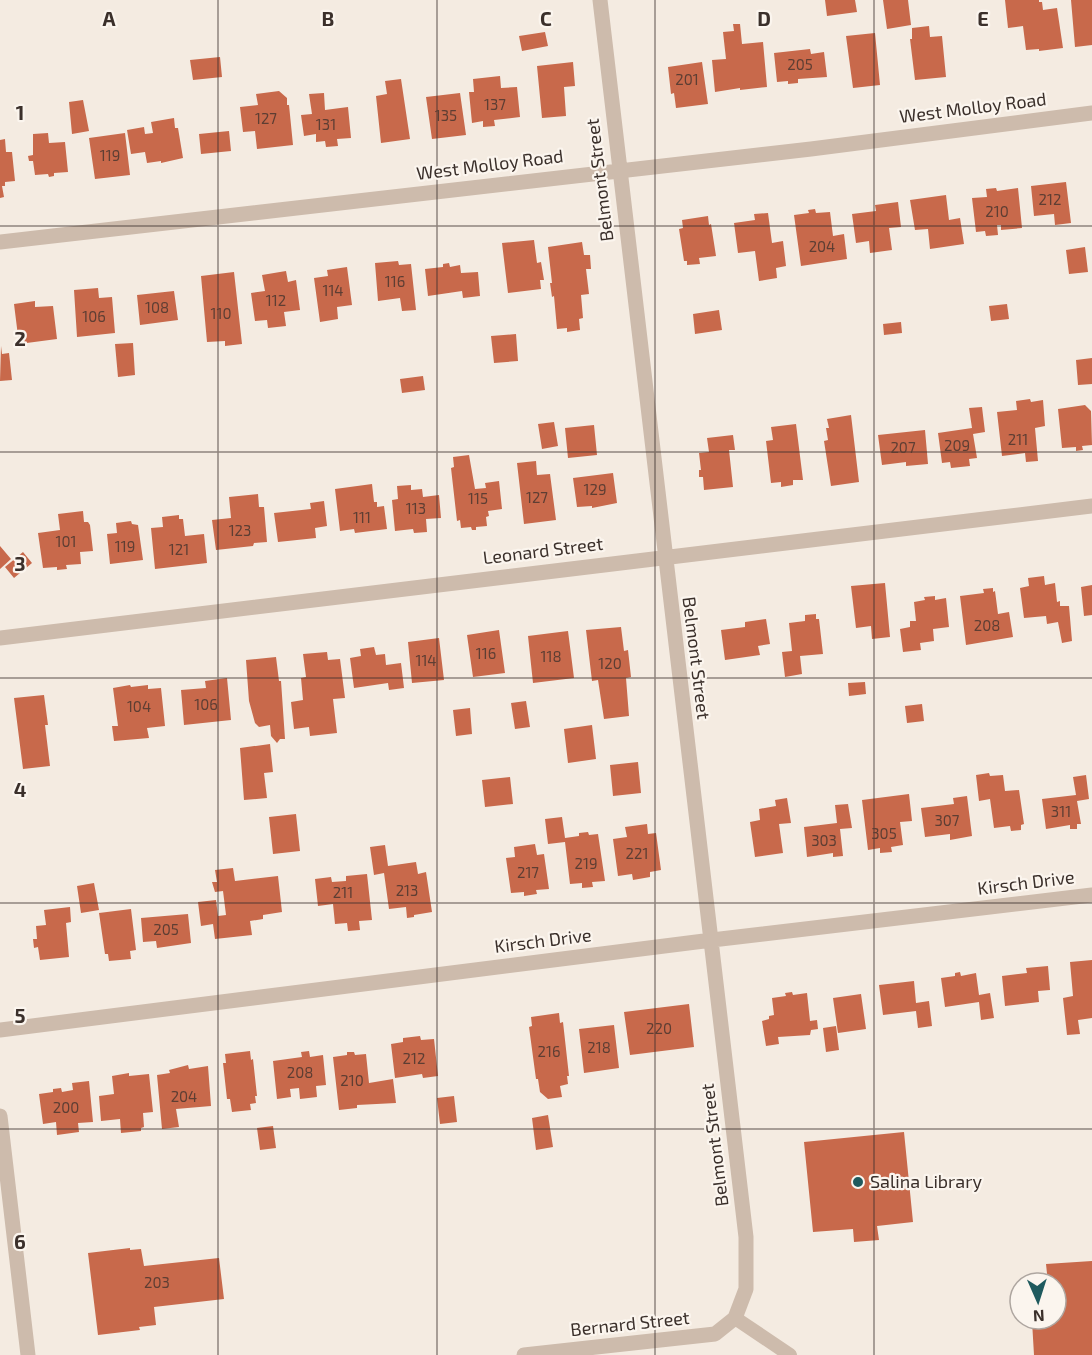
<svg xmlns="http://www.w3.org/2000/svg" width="1092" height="1355" viewBox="0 0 1092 1355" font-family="'Exo 2',sans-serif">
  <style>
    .building { fill: #c8694b }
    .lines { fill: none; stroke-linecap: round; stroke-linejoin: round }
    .lane { stroke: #cdbbac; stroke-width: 14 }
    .street { stroke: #cdbbac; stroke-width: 15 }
    .grid { fill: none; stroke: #3b302b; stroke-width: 1.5; stroke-opacity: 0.55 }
    .poi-dot { fill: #1f5a5e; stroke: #fbf5ee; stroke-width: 2 }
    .labels { text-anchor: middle; stroke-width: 4.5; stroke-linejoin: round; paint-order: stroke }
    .number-label { font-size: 15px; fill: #5e3e33 }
    .street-label { font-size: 18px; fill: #3b302b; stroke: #fbf5ee }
    .poi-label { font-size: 18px; fill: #3b302b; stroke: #fbf5ee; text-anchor: start }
    .grid-label { font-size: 20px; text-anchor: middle; font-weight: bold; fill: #3b302b; stroke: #fbf5ee; stroke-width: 4.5; stroke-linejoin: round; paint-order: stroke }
  </style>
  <rect width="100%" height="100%" fill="#f4ebe1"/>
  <path class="building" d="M 825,0 L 855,0 L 857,12 L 827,16 Z
    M 883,0 L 908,0 L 911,25 L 887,29 Z
    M 1005,0 L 1039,0 L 1039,2 L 1042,2 L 1043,10 L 1057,8 L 1063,48 L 1039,51 L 1039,49 L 1026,50 L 1023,26 L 1008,28 Z
    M 1071,0 L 1092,0 L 1092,45 L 1075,47 Z
    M 733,24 L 740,24 L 742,44 L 763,42 L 767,87 L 740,90 L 740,88 L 715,92 L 712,60 L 726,59 L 723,32 L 734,31 Z
    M 929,26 L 930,37 L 942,36 L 946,77 L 915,80 L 910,39 L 912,39 L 912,28 Z
    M 545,32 L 548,46 L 522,51 L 519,36 Z
    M 875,33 L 880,85 L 853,88 L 846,36 Z
    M 810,49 L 811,54 L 824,52 L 827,77 L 798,79 L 798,83 L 788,84 L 788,81 L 777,82 L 774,53 Z
    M 220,57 L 222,77 L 193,80 L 190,60 Z
    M 573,62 L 575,86 L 564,87 L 566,116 L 542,118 L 537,66 Z
    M 702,62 L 708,104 L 676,108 L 674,93 L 671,94 L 668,67 Z
    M 500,76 L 501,88 L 517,87 L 520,117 L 494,120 L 495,126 L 483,127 L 483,121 L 472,123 L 469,92 L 474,92 L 473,79 Z
    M 401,79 L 410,139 L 381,143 L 376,96 L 387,94 L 385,81 Z
    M 279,91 L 287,98 L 287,105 L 289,105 L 293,145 L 257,149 L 255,131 L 243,132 L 240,107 L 258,105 L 256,94 Z
    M 324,93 L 325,110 L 348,107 L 351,138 L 337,139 L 338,146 L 326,147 L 325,141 L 316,142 L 316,134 L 304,136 L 301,115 L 312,114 L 309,94 Z
    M 460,93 L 466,135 L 432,139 L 426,97 Z
    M 83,100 L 89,131 L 72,134 L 69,102 Z
    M 174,118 L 175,128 L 178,128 L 183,158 L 161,163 L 161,161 L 147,163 L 145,152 L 131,154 L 127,130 L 144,127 L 145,134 L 153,133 L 151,122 Z
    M 229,131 L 231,151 L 201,154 L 199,134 Z
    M 48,133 L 49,143 L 65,142 L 68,172 L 54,173 L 54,176 L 49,177 L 48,174 L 35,175 L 33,161 L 29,161 L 28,156 L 33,155 L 33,134 Z
    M 125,133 L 130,175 L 95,179 L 89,138 Z
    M 5,139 L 6,152 L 12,152 L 15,181 L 5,182 L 5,186 L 2,186 L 4,197 L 0,198 L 0,140 Z
    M 1066,182 L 1071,223 L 1055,225 L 1054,214 L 1034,216 L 1031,186 Z
    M 996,188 L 997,191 L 1018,188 L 1022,228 L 1001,230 L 1001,225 L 997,225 L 998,235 L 986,236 L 985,231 L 976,232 L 972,198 L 987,197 L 986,189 Z
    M 946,195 L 949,220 L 960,218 L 964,244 L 930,249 L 928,229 L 915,230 L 910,200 Z
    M 898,202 L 901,227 L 889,228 L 892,250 L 870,253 L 869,241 L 856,243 L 852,214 L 876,211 L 875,205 Z
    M 815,209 L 816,213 L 830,212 L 833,236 L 844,234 L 847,259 L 801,266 L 794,215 L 809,213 L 808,210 Z
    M 768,213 L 772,243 L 783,241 L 786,266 L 776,268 L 777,278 L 759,281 L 755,251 L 738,253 L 734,223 L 755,220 L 754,214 Z
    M 708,216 L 709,225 L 711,224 L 716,256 L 699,258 L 700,264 L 687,265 L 687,261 L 684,261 L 679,229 L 683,228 L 682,220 Z
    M 534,240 L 537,263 L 541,262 L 544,280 L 540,280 L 541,289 L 508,293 L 502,243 Z
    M 582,242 L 584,255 L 590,255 L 591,269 L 586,269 L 589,294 L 581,295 L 583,318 L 579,319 L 580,330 L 567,332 L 567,328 L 557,329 L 554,296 L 552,297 L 550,283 L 552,283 L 548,247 Z
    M 1085,247 L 1088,272 L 1069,274 L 1066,250 Z
    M 398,261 L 399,265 L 411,264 L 416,310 L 402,311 L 400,298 L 378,301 L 375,263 Z
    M 449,263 L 450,267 L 460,265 L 461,273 L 478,272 L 480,296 L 463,298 L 462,291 L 428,296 L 425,269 L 443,267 L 443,264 Z
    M 347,267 L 352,305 L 337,307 L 338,319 L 320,322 L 314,278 L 328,276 L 327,270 Z
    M 286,271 L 288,282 L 296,280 L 300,310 L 284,312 L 286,326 L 268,328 L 267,320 L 255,321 L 251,293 L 265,291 L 262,275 Z
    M 234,272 L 242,344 L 225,346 L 225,341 L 207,342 L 201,276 Z
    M 98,288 L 99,298 L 112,297 L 115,333 L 77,337 L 74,290 Z
    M 174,291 L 178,320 L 140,325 L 137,295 Z
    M 35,301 L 35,307 L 53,306 L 57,339 L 19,344 L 14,304 Z
    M 1007,304 L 1009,319 L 991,321 L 989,306 Z
    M 719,310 L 722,330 L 695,334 L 693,314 Z
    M 901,322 L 902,333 L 884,335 L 883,324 Z
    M 516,334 L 518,361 L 494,363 L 491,336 Z
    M 133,343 L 135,375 L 118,377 L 115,344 Z
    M 1,346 L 2,354 L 9,353 L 12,380 L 0,381 Z
    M 1092,358 L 1092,384 L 1078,385 L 1076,360 Z
    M 423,376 L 425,390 L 402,393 L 400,379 Z
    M 1030,399 L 1031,402 L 1043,400 L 1045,426 L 1035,428 L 1038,461 L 1026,462 L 1025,453 L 1002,456 L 997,412 L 1017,410 L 1016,401 Z
    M 1085,405 L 1091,411 L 1092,445 L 1082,446 L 1083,450 L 1076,451 L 1076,447 L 1062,448 L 1058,409 Z
    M 982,407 L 985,432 L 973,434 L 977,458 L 969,459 L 970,466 L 951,468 L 950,462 L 942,463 L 938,433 L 972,428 L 969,408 Z
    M 851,415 L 859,482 L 831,486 L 824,441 L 828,440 L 826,428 L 829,428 L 827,419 Z
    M 554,422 L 558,446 L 542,449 L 538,424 Z
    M 796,424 L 803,480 L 793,480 L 793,485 L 781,487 L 781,482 L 771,483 L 766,441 L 773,440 L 771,427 Z
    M 594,425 L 597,455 L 568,458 L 565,428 Z
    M 925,430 L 928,464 L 906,466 L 906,462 L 882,465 L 878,435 Z
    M 733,435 L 735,450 L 729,450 L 733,487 L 704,490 L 703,477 L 699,477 L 699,470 L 701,470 L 699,453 L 709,452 L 707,438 Z
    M 469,455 L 475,489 L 486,488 L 485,483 L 499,481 L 502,509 L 488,511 L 489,516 L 486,517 L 487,526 L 476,527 L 476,530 L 472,530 L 471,527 L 461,528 L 460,520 L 457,521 L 451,468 L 454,467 L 453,457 Z
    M 536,461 L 537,475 L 550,474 L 556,520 L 524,524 L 517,463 Z
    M 613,473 L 617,503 L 592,508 L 592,506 L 577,507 L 573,478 Z
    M 372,484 L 374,502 L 377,502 L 377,507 L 384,506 L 387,529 L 355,533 L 354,529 L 340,531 L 335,489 Z
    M 411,485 L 411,490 L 422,489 L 423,497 L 439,495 L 441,518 L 426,519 L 427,532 L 414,533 L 413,529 L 395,531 L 392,500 L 398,499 L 397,486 Z
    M 258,494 L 259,507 L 264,507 L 267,542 L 254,543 L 253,546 L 216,550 L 212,520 L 231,518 L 229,497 Z
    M 324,501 L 327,526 L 315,528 L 316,538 L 278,542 L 274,513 L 311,509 L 310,503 Z
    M 83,511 L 84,522 L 88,522 L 90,525 L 93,551 L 80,552 L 81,564 L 66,565 L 67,569 L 57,570 L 57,567 L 43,568 L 38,533 L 60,530 L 58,514 Z
    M 179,515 L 179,519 L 183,519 L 185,536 L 204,534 L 207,563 L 155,569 L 151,528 L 163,527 L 162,517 Z
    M 131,521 L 132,524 L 138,525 L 143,560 L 110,564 L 107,534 L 117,533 L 116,523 Z
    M 0,546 L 11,559 L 0,569 Z
    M 23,552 L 32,563 L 14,578 L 5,567 Z
    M 1044,576 L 1045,585 L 1055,583 L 1057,602 L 1060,601 L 1060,606 L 1069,606 L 1072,641 L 1062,643 L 1058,622 L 1047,624 L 1046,616 L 1024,618 L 1020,588 L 1029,586 L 1028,578 Z
    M 885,583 L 890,637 L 872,639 L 871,626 L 856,628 L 851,586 Z
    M 1092,585 L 1092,615 L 1084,616 L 1081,587 Z
    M 993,588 L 993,592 L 995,591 L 998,614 L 1009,612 L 1013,637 L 966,645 L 960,596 L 984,593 L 983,589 Z
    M 935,596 L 935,600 L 946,598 L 949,627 L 933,629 L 934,641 L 920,643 L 921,650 L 903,652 L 900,629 L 910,627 L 910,621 L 916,621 L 914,602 L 925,600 L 924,597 Z
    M 816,614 L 816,619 L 819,619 L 823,654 L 800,656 L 802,674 L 785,677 L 782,652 L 792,651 L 789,623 L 805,621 L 805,615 Z
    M 766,619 L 770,644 L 758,646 L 760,655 L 725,660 L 721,630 L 745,627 L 745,622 Z
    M 621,627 L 624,651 L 628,650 L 631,677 L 626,678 L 629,716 L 604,719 L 598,680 L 592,681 L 586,630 Z
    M 499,630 L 505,673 L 473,677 L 467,635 Z
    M 568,631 L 574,678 L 533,683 L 528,636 Z
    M 439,638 L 444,680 L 412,683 L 408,642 Z
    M 374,647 L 376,655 L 385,654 L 386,665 L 401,663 L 404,688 L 389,690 L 388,683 L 354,688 L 350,658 L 361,656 L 360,649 Z
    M 327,652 L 328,660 L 340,659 L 345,698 L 333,699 L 337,733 L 310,736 L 309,727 L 294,729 L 291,702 L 303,700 L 301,678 L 306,677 L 303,654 Z
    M 276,657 L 279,681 L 281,681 L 285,739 L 280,739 L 277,743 L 271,736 L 270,725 L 259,727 L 255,723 L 249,701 L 246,660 Z
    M 227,678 L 231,720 L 184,725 L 181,690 L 206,688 L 205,681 Z
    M 865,682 L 866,694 L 849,696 L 848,683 Z
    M 130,685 L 131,687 L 148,685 L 148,689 L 161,688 L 165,726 L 147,728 L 149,738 L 114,741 L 112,726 L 118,726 L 113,688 Z
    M 44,695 L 48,725 L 45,725 L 50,766 L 23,769 L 14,698 Z
    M 526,701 L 530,727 L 515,729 L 511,703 Z
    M 922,704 L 924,721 L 907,723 L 905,706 Z
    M 470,708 L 472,734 L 456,736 L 453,710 Z
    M 592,725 L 596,759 L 568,763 L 564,729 Z
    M 270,744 L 273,772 L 264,773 L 267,798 L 244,800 L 240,748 Z
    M 638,762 L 641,793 L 613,796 L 610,765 Z
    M 989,773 L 990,776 L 1003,775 L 1005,791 L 1019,790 L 1024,824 L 1021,825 L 1021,830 L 1011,831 L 1010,826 L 994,828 L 990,799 L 979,801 L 976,775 Z
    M 1086,775 L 1089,799 L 1077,801 L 1081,824 L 1077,824 L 1077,829 L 1070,829 L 1070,825 L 1046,829 L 1042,799 L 1076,795 L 1073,777 Z
    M 510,777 L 513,804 L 485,807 L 482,780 Z
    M 909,794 L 912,821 L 900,822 L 903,845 L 891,847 L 892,852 L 880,853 L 880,848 L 868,850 L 862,800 Z
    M 967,796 L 972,836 L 950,840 L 950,834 L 925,837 L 921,808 L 954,804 L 953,798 Z
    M 787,798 L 791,823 L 779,824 L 783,853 L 755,857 L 750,822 L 760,820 L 759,809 L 776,806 L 775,800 Z
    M 848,804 L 852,828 L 840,829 L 843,856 L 833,857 L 833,853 L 807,857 L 804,827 L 837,823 L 835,805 Z
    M 296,814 L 300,851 L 273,854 L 269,817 Z
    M 562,817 L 565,838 L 579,836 L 579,833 L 588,832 L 589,835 L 598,834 L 605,881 L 592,882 L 593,887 L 582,888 L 582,883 L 570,884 L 565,842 L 548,844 L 545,819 Z
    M 647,824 L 648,834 L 656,833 L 661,870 L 650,872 L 650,877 L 633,880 L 632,874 L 618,876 L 613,839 L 627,837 L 625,827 Z
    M 535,844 L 537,855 L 544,854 L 549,889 L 536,890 L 537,894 L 524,896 L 524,892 L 511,893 L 506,858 L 515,857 L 514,847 Z
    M 385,845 L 388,866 L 416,862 L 418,874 L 426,872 L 432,912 L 414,915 L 414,917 L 407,918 L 406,907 L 389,909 L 384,873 L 374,875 L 370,847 Z
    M 233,868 L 235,881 L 278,876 L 282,912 L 263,915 L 263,919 L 250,921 L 252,935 L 215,939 L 213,924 L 201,926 L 198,902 L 216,900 L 218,916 L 226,915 L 223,891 L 215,892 L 212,882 L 217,882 L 215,870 Z
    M 367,874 L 372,920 L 359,921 L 360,930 L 348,931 L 347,923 L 335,924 L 333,904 L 318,906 L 315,879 L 331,877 L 332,882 L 346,881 L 346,876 Z
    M 94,883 L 99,910 L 81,913 L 77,886 Z
    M 70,907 L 71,922 L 66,923 L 69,957 L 40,960 L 38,947 L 34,948 L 33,939 L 37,939 L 36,926 L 46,925 L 44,910 Z
    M 131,909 L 136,950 L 130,951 L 131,959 L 109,961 L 108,954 L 105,954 L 99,913 Z
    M 188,914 L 191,943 L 157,948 L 156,941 L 143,942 L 141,918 Z
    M 1092,960 L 1092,1018 L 1078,1020 L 1080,1034 L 1067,1035 L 1063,998 L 1073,996 L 1070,962 Z
    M 1048,966 L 1050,990 L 1038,991 L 1039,1002 L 1005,1006 L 1002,976 L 1027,973 L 1026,968 Z
    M 960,972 L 961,976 L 976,973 L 979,995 L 990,993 L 994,1018 L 981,1020 L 979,1002 L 945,1007 L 941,978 L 955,976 L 955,973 Z
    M 914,981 L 916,1003 L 929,1001 L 932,1026 L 918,1028 L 916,1011 L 883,1015 L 879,985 Z
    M 792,992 L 793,995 L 807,993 L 810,1021 L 817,1020 L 818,1029 L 811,1030 L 810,1035 L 778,1037 L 779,1044 L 766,1046 L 762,1021 L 769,1019 L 769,1016 L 774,1015 L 772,998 L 786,996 L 785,993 Z
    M 861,994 L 866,1029 L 838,1033 L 833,998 Z
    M 689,1004 L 694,1047 L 630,1055 L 624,1012 Z
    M 559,1013 L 560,1023 L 563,1022 L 569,1076 L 567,1076 L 568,1084 L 560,1086 L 562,1097 L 548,1099 L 540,1092 L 538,1079 L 536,1079 L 529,1027 L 532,1026 L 531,1017 Z
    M 614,1025 L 619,1068 L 584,1073 L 579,1029 Z
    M 836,1026 L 839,1050 L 826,1052 L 823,1028 Z
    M 420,1036 L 421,1040 L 434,1039 L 438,1076 L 423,1078 L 422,1074 L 395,1078 L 391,1044 L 403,1042 L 403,1038 Z
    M 250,1051 L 251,1060 L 253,1059 L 257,1096 L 255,1096 L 256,1103 L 250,1104 L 251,1110 L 232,1112 L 230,1099 L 227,1099 L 223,1063 L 226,1063 L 225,1054 Z
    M 309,1051 L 310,1057 L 323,1055 L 326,1085 L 316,1086 L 317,1097 L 300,1099 L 299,1088 L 290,1089 L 291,1097 L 277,1099 L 273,1061 L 302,1057 L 301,1052 Z
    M 347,1052 L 354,1052 L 355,1055 L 366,1054 L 369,1083 L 393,1079 L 396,1103 L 357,1105 L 357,1108 L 339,1110 L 333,1057 L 347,1055 Z
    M 188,1065 L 189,1069 L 208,1066 L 211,1106 L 176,1109 L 179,1127 L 162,1129 L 157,1075 L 170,1073 L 169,1070 Z
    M 129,1073 L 129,1076 L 149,1074 L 153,1112 L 143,1113 L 144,1127 L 141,1128 L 141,1131 L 121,1133 L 120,1119 L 101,1121 L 99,1096 L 114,1094 L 112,1076 Z
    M 89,1081 L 93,1122 L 78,1123 L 79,1132 L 57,1135 L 56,1122 L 43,1124 L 39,1094 L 53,1092 L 53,1089 L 61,1088 L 62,1092 L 73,1090 L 72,1083 Z
    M 454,1096 L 457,1122 L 440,1124 L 437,1098 Z
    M 548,1115 L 553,1147 L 536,1150 L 532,1118 Z
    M 273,1126 L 276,1148 L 260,1150 L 257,1128 Z
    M 904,1132 L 913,1222 L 877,1226 L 879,1240 L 854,1242 L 853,1229 L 813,1232 L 804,1142 Z
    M 130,1248 L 130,1250 L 141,1249 L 144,1266 L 219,1258 L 224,1299 L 154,1307 L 156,1325 L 139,1327 L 140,1330 L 98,1335 L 88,1253 Z
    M 1092,1261 L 1092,1355 L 1034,1355 L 1032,1321 L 1056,1319 L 1056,1283 L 1048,1283 L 1046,1264 Z"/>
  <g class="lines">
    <path class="lane" d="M 735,1318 L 790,1355"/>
    <path class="street" d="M 0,242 L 811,149 L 1092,113
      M 0,638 L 1092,506
      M 0,1030 L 712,940 L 1092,895
      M 0,1116 L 28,1355
      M 524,1355 L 715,1334 L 735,1318 L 746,1289 L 746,1237 L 600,0"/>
  </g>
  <path class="grid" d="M 218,0 L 218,1355M 437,0 L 437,1355M 655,0 L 655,1355M 874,0 L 874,1355M 0,226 L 1092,226M 0,452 L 1092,452M 0,678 L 1092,678M 0,903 L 1092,903M 0,1129 L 1092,1129"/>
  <circle class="poi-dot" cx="858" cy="1182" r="6"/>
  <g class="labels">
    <g class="number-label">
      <text x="800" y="70">205</text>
      <text x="687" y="85">201</text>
      <text x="495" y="110">137</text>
      <text x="446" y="121">135</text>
      <text x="266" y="124">127</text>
      <text x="326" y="130">131</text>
      <text x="110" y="161">119</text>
      <text x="1050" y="205">212</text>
      <text x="997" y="217">210</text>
      <text x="822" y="252">204</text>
      <text x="395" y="287">116</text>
      <text x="333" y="296">114</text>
      <text x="276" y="306">112</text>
      <text x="157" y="313">108</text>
      <text x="221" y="319">110</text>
      <text x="94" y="322">106</text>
      <text x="1018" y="445">211</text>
      <text x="957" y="451">209</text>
      <text x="903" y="453">207</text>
      <text x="595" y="495">129</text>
      <text x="537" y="503">127</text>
      <text x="478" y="504">115</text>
      <text x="416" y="514">113</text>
      <text x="362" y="523">111</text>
      <text x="240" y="536">123</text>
      <text x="66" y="547">101</text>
      <text x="125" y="552">119</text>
      <text x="179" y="555">121</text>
      <text x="987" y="631">208</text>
      <text x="486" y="659">116</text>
      <text x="551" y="662">118</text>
      <text x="426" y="666">114</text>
      <text x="610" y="669">120</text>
      <text x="206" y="710">106</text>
      <text x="139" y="712">104</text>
      <text x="1061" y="817">311</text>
      <text x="947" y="826">307</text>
      <text x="884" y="839">305</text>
      <text x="824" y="846">303</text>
      <text x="637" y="859">221</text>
      <text x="586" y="869">219</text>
      <text x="528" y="878">217</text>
      <text x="407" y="896">213</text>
      <text x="343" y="898">211</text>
      <text x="166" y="935">205</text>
      <text x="659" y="1034">220</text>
      <text x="599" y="1053">218</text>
      <text x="549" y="1057">216</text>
      <text x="414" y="1064">212</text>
      <text x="300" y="1078">208</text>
      <text x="352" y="1086">210</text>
      <text x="184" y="1102">204</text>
      <text x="66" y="1113">200</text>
      <text x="157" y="1288">203</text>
    </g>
    <g class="street-label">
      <text transform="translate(973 108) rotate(-7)" y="6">West Molloy Road</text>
      <text transform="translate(490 165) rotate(-7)" y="6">West Molloy Road</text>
      <text transform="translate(600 180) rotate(-97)" y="6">Belmont Street</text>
      <text transform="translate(543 551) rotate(-7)" y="6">Leonard Street</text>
      <text transform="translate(696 658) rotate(83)" y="6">Belmont Street</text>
      <text transform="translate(1026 883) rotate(-7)" y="6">Kirsch Drive</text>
      <text transform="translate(543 941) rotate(-7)" y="6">Kirsch Drive</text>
      <text transform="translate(715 1145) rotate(-97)" y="6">Belmont Street</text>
      <text transform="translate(630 1324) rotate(-6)" y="6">Bernard Street</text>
    </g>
    <g class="poi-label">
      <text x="870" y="1188">Salina Library</text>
    </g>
  </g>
  <g class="grid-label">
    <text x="109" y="26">A</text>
    <text x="328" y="26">B</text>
    <text x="546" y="26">C</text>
    <text x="764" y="26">D</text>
    <text x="983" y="26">E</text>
    <text x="20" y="120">1</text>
    <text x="20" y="346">2</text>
    <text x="20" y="571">3</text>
    <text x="20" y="797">4</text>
    <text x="20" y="1023">5</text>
    <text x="20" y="1249">6</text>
  </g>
  <g transform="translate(1038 1301) rotate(177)"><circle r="28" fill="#fbf5ee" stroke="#aea6a0" stroke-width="1.5"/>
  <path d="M0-4.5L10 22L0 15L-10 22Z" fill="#1f5a5e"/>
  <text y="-9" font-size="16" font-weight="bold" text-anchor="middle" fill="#3b302b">N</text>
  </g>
</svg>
